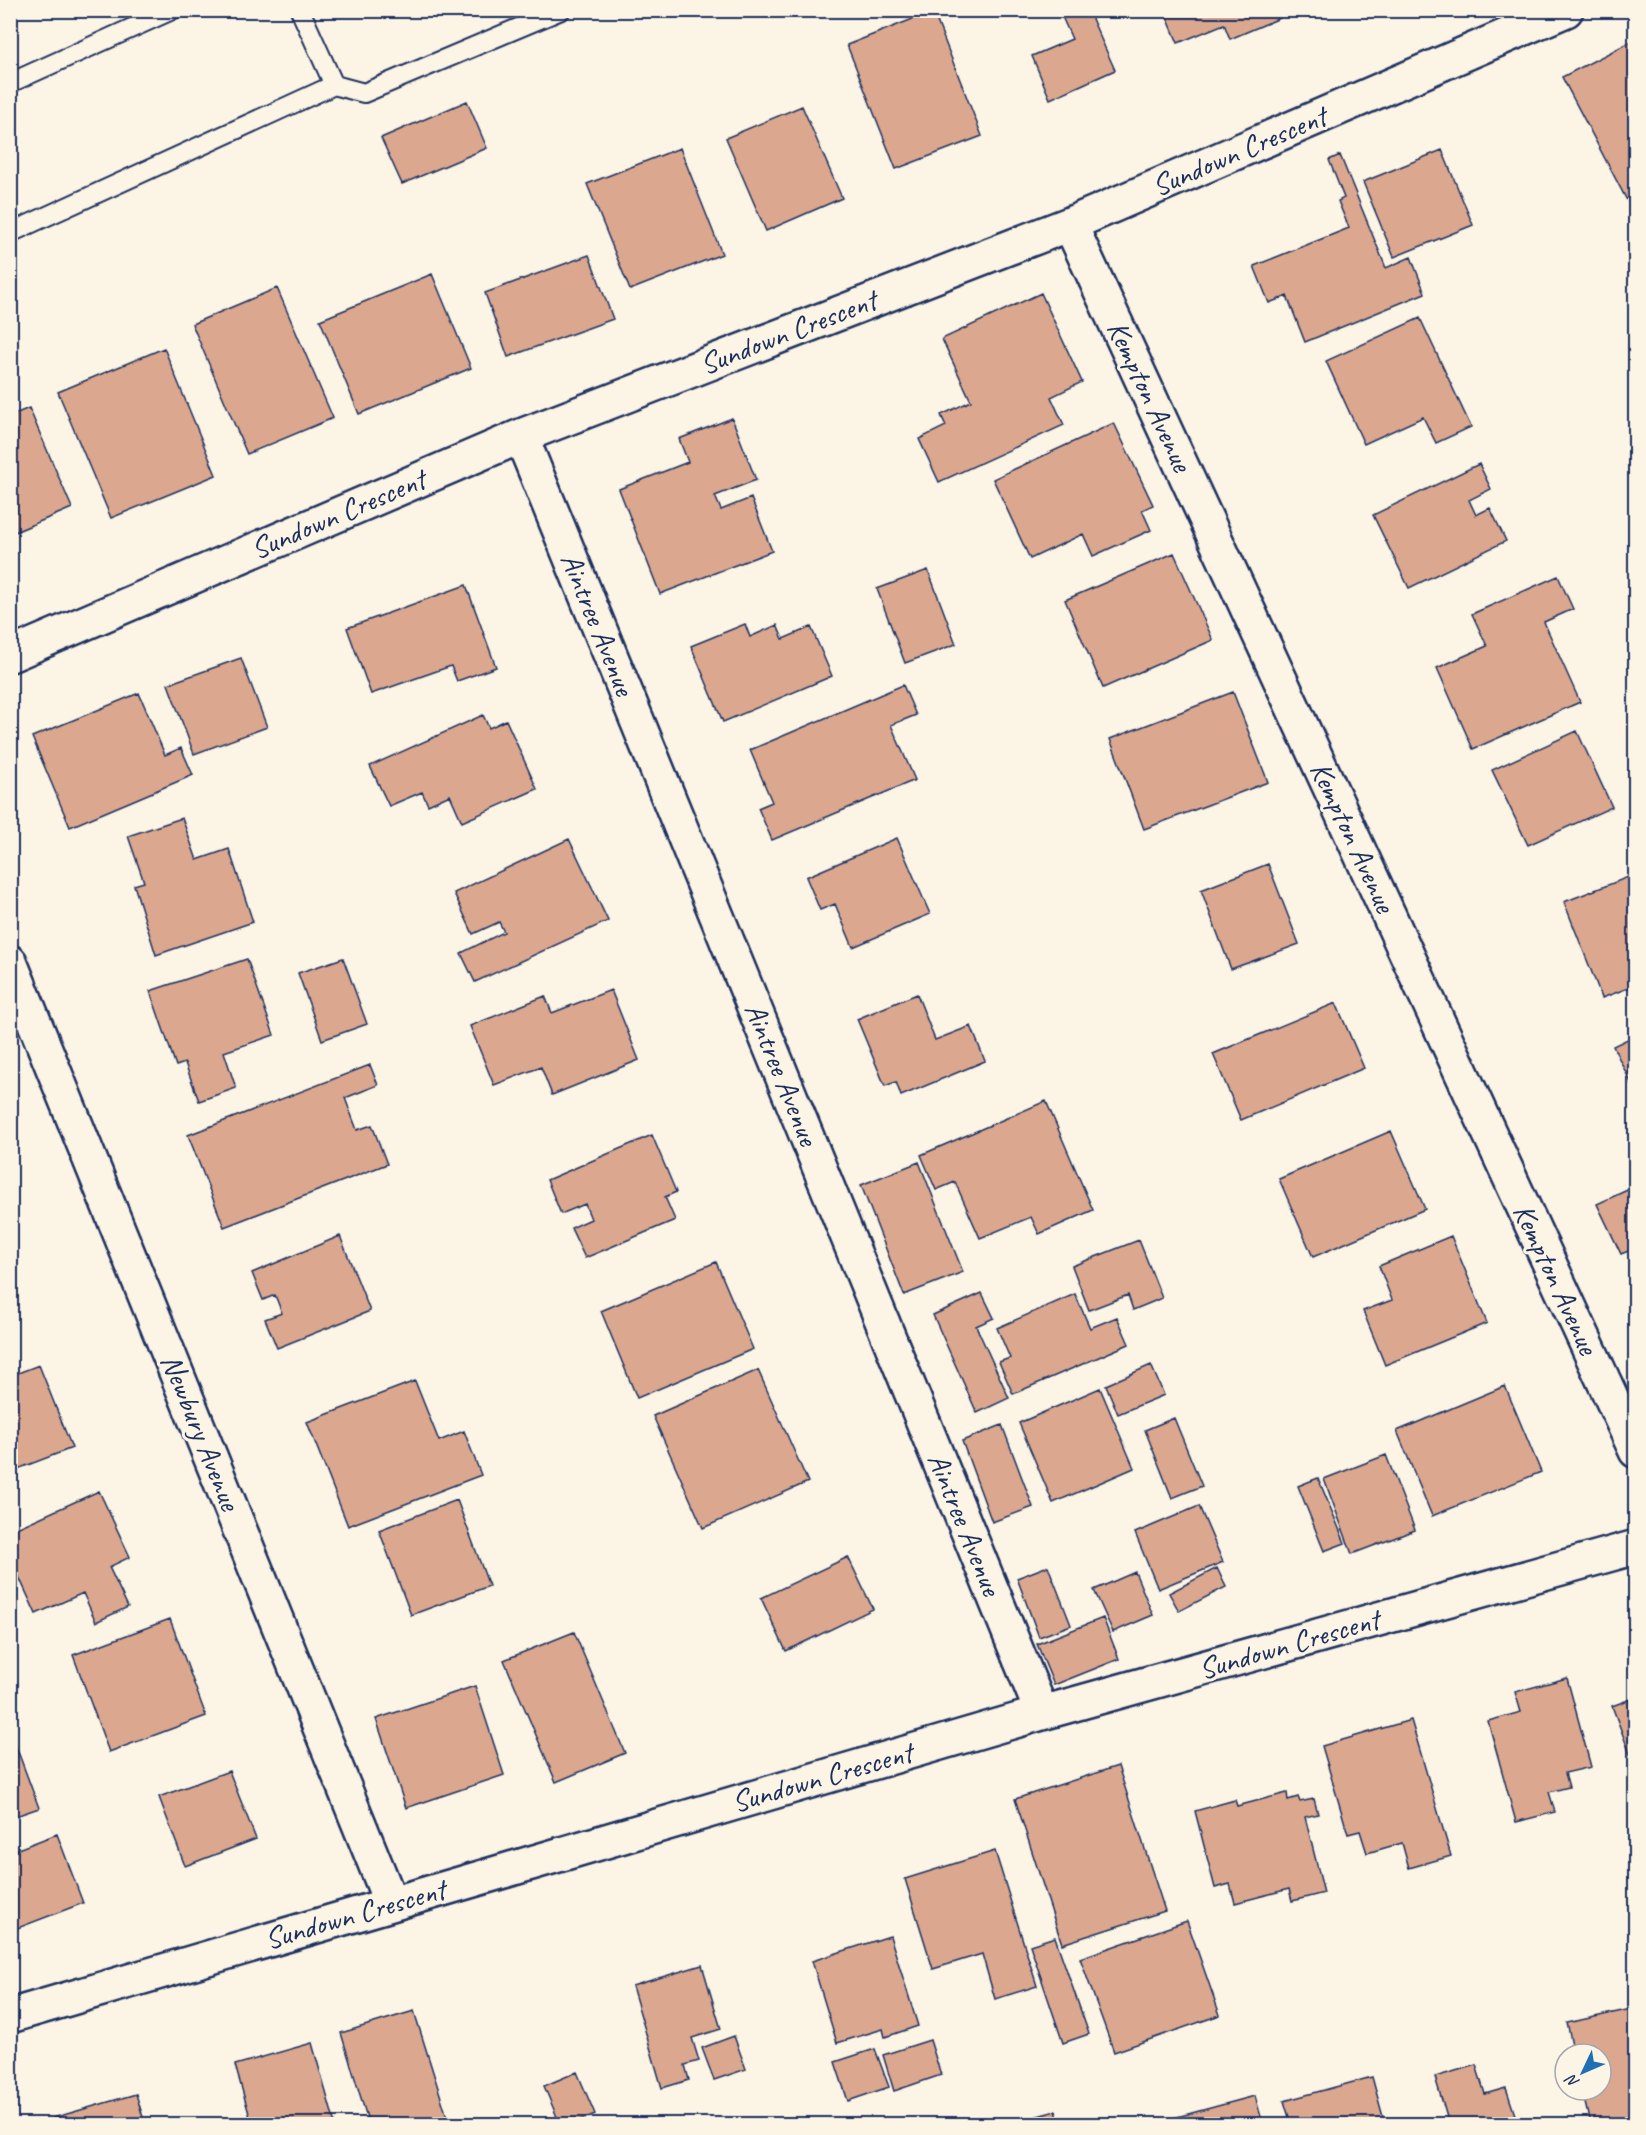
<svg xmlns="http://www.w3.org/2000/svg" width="1646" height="2135" viewBox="0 0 1646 2135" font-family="Caveat,sans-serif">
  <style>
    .building { fill: #dba88f; stroke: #1b2f5e; stroke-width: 1.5 }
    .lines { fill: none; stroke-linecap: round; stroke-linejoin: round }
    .service-casing { stroke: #1b2f5e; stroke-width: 22 }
    .minor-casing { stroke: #1b2f5e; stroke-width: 38 }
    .service { stroke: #fcf5e5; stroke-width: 18 }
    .minor { stroke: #fcf5e5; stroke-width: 33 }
    .labels { text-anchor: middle; stroke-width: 6; stroke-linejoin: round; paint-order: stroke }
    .street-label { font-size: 30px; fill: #1b2f5e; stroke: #fcf5e5 }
  </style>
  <rect width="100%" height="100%" fill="#fcf5e5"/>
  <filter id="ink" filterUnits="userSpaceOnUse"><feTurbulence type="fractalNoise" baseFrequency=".0167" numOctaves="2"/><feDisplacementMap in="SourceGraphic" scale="12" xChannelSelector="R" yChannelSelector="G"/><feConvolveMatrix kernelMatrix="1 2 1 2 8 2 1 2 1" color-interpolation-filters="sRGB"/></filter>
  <g filter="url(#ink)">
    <path class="building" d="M 1059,10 L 1088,10 L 1115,70 L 1050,99 L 1032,56 L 1072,39 Z
      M 1164,10 L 1277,10 L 1280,18 L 1230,39 L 1224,24 L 1178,43 Z
      M 933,11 L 982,136 L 896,169 L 847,45 Z
      M 1636,39 L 1636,206 L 1631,208 L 1562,77 Z
      M 467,101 L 487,148 L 402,184 L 381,138 Z
      M 802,106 L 842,198 L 766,231 L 726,138 Z
      M 680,148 L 722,254 L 630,290 L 587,184 Z
      M 1442,150 L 1473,225 L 1394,257 L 1363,182 Z
      M 1340,155 L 1386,268 L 1411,257 L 1425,293 L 1305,342 L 1287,296 L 1269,303 L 1254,266 L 1349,228 L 1338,201 L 1344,198 L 1329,160 Z
      M 589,255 L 613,319 L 508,357 L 485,293 Z
      M 432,274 L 471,368 L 359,414 L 320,320 Z
      M 277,288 L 333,418 L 247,454 L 192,324 Z
      M 1041,293 L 1082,382 L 1051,397 L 1064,425 L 939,482 L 919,439 L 946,426 L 941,415 L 971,401 L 942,339 Z
      M 1420,318 L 1471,427 L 1436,443 L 1423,417 L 1364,444 L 1326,361 Z
      M 164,348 L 216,475 L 111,518 L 58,392 Z
      M 29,408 L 72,508 L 10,534 L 10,416 Z
      M 732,418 L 756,480 L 715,496 L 721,510 L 751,498 L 772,551 L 660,594 L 619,489 L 688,462 L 679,439 Z
      M 1114,423 L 1153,505 L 1142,510 L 1151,530 L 1093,556 L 1083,534 L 1030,559 L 993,479 Z
      M 1479,464 L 1491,489 L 1469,500 L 1476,515 L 1490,508 L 1506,541 L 1409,588 L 1373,515 Z
      M 1174,553 L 1213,640 L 1103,688 L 1065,600 Z
      M 928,570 L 956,644 L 905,663 L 877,589 Z
      M 1558,576 L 1573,609 L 1544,622 L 1580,702 L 1473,749 L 1437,668 L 1487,646 L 1472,614 Z
      M 466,585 L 496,667 L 457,681 L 451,666 L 371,694 L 347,628 Z
      M 745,624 L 750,637 L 777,625 L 783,639 L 811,627 L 832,676 L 723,722 L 691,646 Z
      M 241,658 L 267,727 L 194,754 L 168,684 Z
      M 903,685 L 916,715 L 891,725 L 915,780 L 772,840 L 758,808 L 772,802 L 750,750 Z
      M 1233,692 L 1268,782 L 1144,829 L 1110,739 Z
      M 139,693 L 165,755 L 181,748 L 193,775 L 70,827 L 32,737 Z
      M 483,715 L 489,728 L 506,720 L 537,789 L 462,822 L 450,795 L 428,805 L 422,792 L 389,806 L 370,766 Z
      M 1577,731 L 1612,807 L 1528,845 L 1492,770 Z
      M 182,818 L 197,860 L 229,849 L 253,922 L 156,955 L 134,885 L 144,882 L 128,836 Z
      M 897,838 L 930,914 L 853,947 L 835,904 L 820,910 L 806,877 Z
      M 569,839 L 608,921 L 475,982 L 461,953 L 504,932 L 499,922 L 473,934 L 454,893 Z
      M 1268,864 L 1299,944 L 1231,969 L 1201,890 Z
      M 1636,874 L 1636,985 L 1602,998 L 1564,902 Z
      M 343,958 L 367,1024 L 322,1040 L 298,973 Z
      M 247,959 L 274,1035 L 224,1052 L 236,1088 L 199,1101 L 185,1063 L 176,1066 L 150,991 Z
      M 611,990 L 639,1060 L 552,1095 L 541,1067 L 494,1085 L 470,1026 L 545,996 L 552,1013 Z
      M 917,994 L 935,1040 L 971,1026 L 985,1061 L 901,1096 L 896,1082 L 885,1086 L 857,1019 Z
      M 1336,1003 L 1364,1068 L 1241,1120 L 1213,1054 Z
      M 1636,1035 L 1636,1093 L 1613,1046 Z
      M 370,1065 L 378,1085 L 345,1098 L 357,1130 L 372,1125 L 387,1164 L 224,1227 L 188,1135 Z
      M 1046,1101 L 1093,1210 L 1039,1234 L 1031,1217 L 980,1238 L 955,1182 L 936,1190 L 921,1155 Z
      M 1391,1131 L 1425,1209 L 1313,1257 L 1279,1179 Z
      M 652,1135 L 676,1192 L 665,1197 L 675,1220 L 585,1258 L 571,1228 L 591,1219 L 585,1204 L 561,1214 L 547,1180 Z
      M 919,1162 L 963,1272 L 904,1295 L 861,1185 Z
      M 1636,1186 L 1636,1248 L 1621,1254 L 1597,1204 Z
      M 340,1236 L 370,1311 L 277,1348 L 265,1319 L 282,1313 L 275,1295 L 263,1300 L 252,1273 Z
      M 1451,1236 L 1487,1323 L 1385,1365 L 1363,1311 L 1392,1300 L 1379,1266 Z
      M 1139,1240 L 1162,1298 L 1133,1310 L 1128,1295 L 1089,1310 L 1072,1266 Z
      M 716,1262 L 753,1349 L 637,1398 L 601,1311 Z
      M 982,1293 L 994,1318 L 976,1326 L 1009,1398 L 977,1413 L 933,1315 Z
      M 1075,1294 L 1090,1328 L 1117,1317 L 1129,1344 L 1013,1394 L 999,1362 L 1010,1358 L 997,1328 Z
      M 39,1365 L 72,1448 L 10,1472 L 10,1376 Z
      M 1151,1365 L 1164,1395 L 1118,1414 L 1106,1385 Z
      M 758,1370 L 808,1482 L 703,1528 L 653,1416 Z
      M 415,1381 L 439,1441 L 464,1431 L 481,1475 L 348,1526 L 307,1422 Z
      M 1505,1386 L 1541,1472 L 1432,1516 L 1397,1431 Z
      M 1100,1388 L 1134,1468 L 1053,1503 L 1019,1423 Z
      M 1174,1418 L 1202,1486 L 1172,1498 L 1145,1430 Z
      M 1002,1425 L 1033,1507 L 992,1522 L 962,1441 Z
      M 1386,1455 L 1415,1530 L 1352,1554 L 1324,1479 Z
      M 1318,1478 L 1345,1543 L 1324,1551 L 1298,1486 Z
      M 99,1491 L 130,1557 L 109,1567 L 128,1607 L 96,1622 L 83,1593 L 36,1614 L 14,1566 L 10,1567 L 10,1531 Z
      M 457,1500 L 489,1586 L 411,1615 L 379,1530 Z
      M 1199,1506 L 1223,1562 L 1158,1589 L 1135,1533 Z
      M 848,1557 L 873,1609 L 786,1651 L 761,1598 Z
      M 1048,1566 L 1071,1625 L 1039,1637 L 1017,1578 Z
      M 1217,1568 L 1226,1587 L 1179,1611 L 1169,1593 Z
      M 1135,1572 L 1153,1615 L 1113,1632 L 1094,1590 Z
      M 1103,1618 L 1119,1659 L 1054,1685 L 1037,1644 Z
      M 170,1619 L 206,1716 L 109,1752 L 73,1655 Z
      M 574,1632 L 625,1753 L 556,1782 L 504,1660 Z
      M 1567,1678 L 1591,1767 L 1565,1773 L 1569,1787 L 1549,1792 L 1555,1812 L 1516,1822 L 1488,1721 L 1521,1712 L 1515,1692 Z
      M 475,1686 L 504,1775 L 406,1808 L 376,1719 Z
      M 1636,1697 L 1636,1770 L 1612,1706 Z
      M 1411,1720 L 1451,1856 L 1409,1868 L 1402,1843 L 1367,1853 L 1360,1831 L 1348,1834 L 1322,1746 Z
      M 10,1730 L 39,1808 L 10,1818 Z
      M 1118,1766 L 1165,1911 L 1062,1944 L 1015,1799 Z
      M 229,1771 L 256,1839 L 185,1866 L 159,1797 Z
      M 1287,1793 L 1288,1800 L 1298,1797 L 1300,1802 L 1314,1799 L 1318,1814 L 1305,1817 L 1324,1893 L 1292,1901 L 1289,1889 L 1235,1903 L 1230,1884 L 1215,1888 L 1195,1811 L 1235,1800 L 1237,1806 Z
      M 57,1834 L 83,1903 L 10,1931 L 10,1852 Z
      M 995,1851 L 1037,1986 L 995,1999 L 982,1954 L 933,1969 L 905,1879 Z
      M 1187,1921 L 1220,2015 L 1114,2052 L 1080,1958 Z
      M 890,1936 L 918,2026 L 885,2037 L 883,2029 L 837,2043 L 812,1961 Z
      M 1055,1937 L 1089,2034 L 1063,2043 L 1030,1945 Z
      M 702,1965 L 721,2029 L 692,2038 L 699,2061 L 685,2065 L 689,2080 L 662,2088 L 632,1986 Z
      M 1636,2008 L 1636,2124 L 1590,2124 L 1582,2090 L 1601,2090 L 1601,2054 L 1574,2054 L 1567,2023 Z
      M 414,2011 L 448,2120 L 433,2124 L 369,2124 L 341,2033 Z
      M 734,2036 L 746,2069 L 714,2080 L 702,2048 Z
      M 930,2040 L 941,2075 L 894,2091 L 883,2055 Z
      M 312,2043 L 335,2124 L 252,2124 L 235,2065 Z
      M 875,2049 L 889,2087 L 848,2101 L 835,2062 Z
      M 1476,2065 L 1485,2094 L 1506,2088 L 1518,2124 L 1449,2124 L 1435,2077 Z
      M 577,2072 L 595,2114 L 578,2121 L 580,2124 L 560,2124 L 544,2086 Z
      M 1372,2077 L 1385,2124 L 1291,2124 L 1284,2101 Z
      M 136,2094 L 145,2124 L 55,2124 L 53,2118 Z
      M 1255,2096 L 1263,2124 L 1158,2124 L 1158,2122 Z
      M 1056,2111 L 1060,2124 L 1013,2124 L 1012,2123 Z"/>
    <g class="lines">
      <defs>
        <path id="service" d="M 300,10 L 334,85 L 364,93 L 561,10
          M 10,83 L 172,10
          M 10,233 L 334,85"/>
        <path id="minor" d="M 1070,224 L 1636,1451
          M 521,436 L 1042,1713
          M 10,655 L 521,436 L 1070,224 L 1566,10
          M 10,962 L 391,1903
          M 10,2016 L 1042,1713 L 1636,1547"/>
      </defs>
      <use href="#service" class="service-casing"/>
      <use href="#minor" class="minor-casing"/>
      <use href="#service" class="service"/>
      <use href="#minor" class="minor"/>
    </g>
  </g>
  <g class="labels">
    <g class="street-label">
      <text transform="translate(1239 151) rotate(-23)" y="10">Sundown Crescent</text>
      <text transform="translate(788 332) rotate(-21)" y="10">Sundown Crescent</text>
      <text transform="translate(1150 396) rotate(65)" y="10">Kempton Avenue</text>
      <text transform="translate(338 514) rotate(-23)" y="10">Sundown Crescent</text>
      <text transform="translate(598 624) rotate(68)" y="10">Aintree Avenue</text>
      <text transform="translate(1353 837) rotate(65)" y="10">Kempton Avenue</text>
      <text transform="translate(782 1074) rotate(68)" y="10">Aintree Avenue</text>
      <text transform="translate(1556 1279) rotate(65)" y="10">Kempton Avenue</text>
      <text transform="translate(201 1432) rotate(68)" y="10">Newbury Avenue</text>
      <text transform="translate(965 1524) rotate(68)" y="10">Aintree Avenue</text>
      <text transform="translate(1289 1644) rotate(-16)" y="10">Sundown Crescent</text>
      <text transform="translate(822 1777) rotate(-16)" y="10">Sundown Crescent</text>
      <text transform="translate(355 1914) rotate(-16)" y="10">Sundown Crescent</text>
    </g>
  </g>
  <rect width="1646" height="2135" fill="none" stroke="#fcf5e5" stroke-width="36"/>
  <rect x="18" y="18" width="1610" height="2099" fill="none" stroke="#1b2f5e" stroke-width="2" filter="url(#ink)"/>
  <g transform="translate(1583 2072) rotate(226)"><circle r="28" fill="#fcf5e5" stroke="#a2a6af" stroke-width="1.5"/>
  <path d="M0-4.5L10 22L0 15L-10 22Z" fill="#1f6fb2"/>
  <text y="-9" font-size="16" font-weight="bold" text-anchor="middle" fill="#1b2f5e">N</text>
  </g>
</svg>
